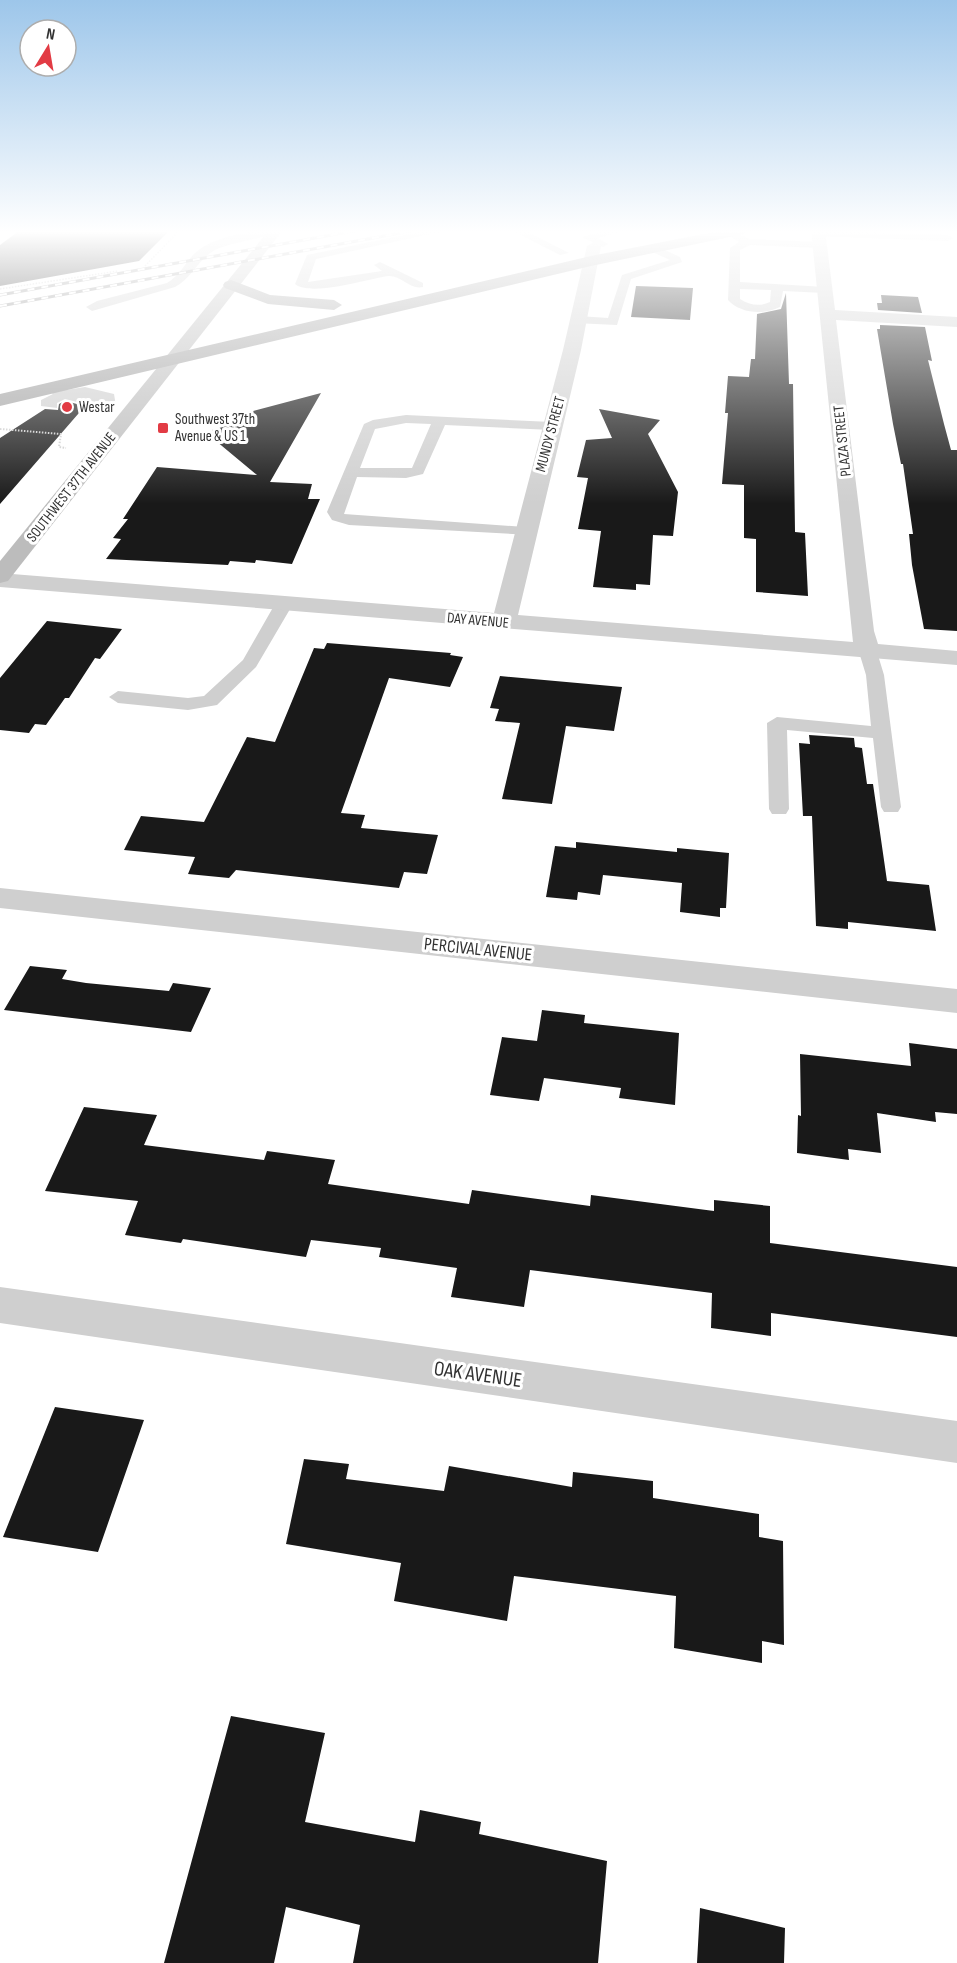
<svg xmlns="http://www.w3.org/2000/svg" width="957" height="1963" viewBox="0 0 957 1963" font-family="'Sofia Sans Condensed',sans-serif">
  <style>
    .building { fill: #191919 }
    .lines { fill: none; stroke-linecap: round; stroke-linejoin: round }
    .path-far1 { stroke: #ccc; stroke-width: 1.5; stroke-dasharray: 1.5 1.5; stroke-linecap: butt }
    .path { stroke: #ccc; stroke-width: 2; stroke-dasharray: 1.5 1.5; stroke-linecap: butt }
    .service { fill: #cfcfcf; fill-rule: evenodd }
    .minor { fill: #cfcfcf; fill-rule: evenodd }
    .secondary { fill: #bcbcbc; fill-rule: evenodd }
    .trunk { fill: #a2a2a2; fill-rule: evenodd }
    .rail-casing { stroke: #878787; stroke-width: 3 }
    .rail { stroke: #fff; stroke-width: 2; stroke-dasharray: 7; stroke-linecap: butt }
    .poi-dot { fill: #e23b44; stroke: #fff; stroke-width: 2 }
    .labels { text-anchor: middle; stroke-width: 6; stroke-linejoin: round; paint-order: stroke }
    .far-poi-label { font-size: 15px; fill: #323232; stroke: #fff; text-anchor: start }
    .far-street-label { font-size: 15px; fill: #323232; stroke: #fff }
    .street-label { font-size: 18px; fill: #323232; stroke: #fff }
    .near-street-label { font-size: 21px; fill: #323232; stroke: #fff }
  </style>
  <rect width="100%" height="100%" fill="#fff"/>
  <path class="building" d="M 20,230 L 170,230 L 139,261 L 0,286 L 0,245 Z
    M 636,286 L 693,288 L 690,320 L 631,317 Z
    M 786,293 L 789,384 L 793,384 L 795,532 L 805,533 L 808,596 L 756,592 L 756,539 L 744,538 L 744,485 L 722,484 L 728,413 L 725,413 L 728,376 L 749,377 L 751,359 L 755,359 L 757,314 L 781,309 Z
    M 881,295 L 918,297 L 922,313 L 878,310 L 877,303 L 882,303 Z
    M 880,325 L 925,327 L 932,361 L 928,360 L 944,424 L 951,450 L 957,450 L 957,631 L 924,629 L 912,565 L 909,534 L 913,534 L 903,464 L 901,464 L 893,424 L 877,329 L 880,329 Z
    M 321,393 L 270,482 L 312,484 L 308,499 L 320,499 L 292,564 L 256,560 L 255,563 L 230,561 L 228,565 L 106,559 L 121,539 L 113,538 L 128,519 L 123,519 L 157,467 L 257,475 L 210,436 L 218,434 L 212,430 L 230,425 L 223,419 Z
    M 65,401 L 85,406 L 0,504 L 0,438 L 45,409 L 58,410 L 59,404 Z
    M 599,409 L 660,420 L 648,434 L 678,492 L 673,536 L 653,535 L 650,585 L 636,584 L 636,590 L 593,587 L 601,531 L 578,529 L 588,478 L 577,477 L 586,440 L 612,438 Z
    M 47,621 L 122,629 L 100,659 L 95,658 L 69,698 L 65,698 L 46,725 L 35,724 L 29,733 L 0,730 L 0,678 Z
    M 327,643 L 451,653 L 450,655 L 463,657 L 450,687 L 389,678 L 341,813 L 365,815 L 361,828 L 438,835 L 427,874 L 404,872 L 399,888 L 236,870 L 229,878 L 188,874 L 195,857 L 124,850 L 141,816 L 204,822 L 247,737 L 275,742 L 314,648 L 324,649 Z
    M 500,676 L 622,687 L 614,731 L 566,726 L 552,804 L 502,799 L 520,723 L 495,721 L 499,709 L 490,708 Z
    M 809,735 L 854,738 L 855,747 L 862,748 L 867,784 L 873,784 L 887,881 L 929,885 L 936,931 L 848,922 L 848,929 L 816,926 L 812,816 L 803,816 L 799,743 L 810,744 Z
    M 576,842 L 677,852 L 677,848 L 729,853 L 726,908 L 720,908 L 720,917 L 680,912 L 682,883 L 603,875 L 600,895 L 578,892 L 577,900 L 546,897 L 555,846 L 576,848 Z
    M 30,966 L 67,970 L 62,979 L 86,983 L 169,991 L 173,983 L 211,988 L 191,1032 L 4,1010 Z
    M 542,1010 L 585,1015 L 584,1023 L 679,1033 L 675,1105 L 619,1098 L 621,1088 L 544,1078 L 539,1101 L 490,1095 L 502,1037 L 537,1041 Z
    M 909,1043 L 957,1049 L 957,1114 L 935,1112 L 936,1122 L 877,1113 L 881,1153 L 848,1149 L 849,1160 L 797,1153 L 798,1115 L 801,1116 L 800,1054 L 911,1066 Z
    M 84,1107 L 157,1115 L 144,1145 L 264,1160 L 267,1151 L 335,1160 L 328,1184 L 469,1204 L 472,1190 L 590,1206 L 591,1195 L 714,1211 L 714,1200 L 770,1206 L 770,1243 L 957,1267 L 957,1337 L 771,1313 L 771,1336 L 711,1328 L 712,1293 L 530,1270 L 524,1307 L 451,1297 L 457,1268 L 379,1257 L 381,1248 L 311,1240 L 306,1257 L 183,1239 L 181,1243 L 125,1235 L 138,1201 L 45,1191 Z
    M 55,1407 L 144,1420 L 98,1552 L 3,1537 Z
    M 304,1459 L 349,1464 L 346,1479 L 444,1491 L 449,1466 L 572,1487 L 573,1472 L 653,1481 L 653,1498 L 759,1514 L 759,1537 L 783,1541 L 784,1645 L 762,1641 L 762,1663 L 674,1648 L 676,1596 L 514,1576 L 507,1621 L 394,1601 L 401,1563 L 286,1544 Z
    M 231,1716 L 325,1733 L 305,1822 L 415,1842 L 420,1810 L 481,1822 L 479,1834 L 607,1861 L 598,1963 L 353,1963 L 360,1925 L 286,1907 L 274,1963 L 164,1963 Z
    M 700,1908 L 785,1928 L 784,1963 L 697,1963 Z"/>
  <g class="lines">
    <path class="path-far1" d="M 145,266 L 180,230
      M 0,289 L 118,271"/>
    <path class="path" d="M 0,429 L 61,434 L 59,447 L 66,448"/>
    <path class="service" d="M 259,230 L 277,230 C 264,240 233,241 215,250 C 198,259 192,278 175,287 L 92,311 L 86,307 L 97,301 L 167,283 C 179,276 184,265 193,255 C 209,239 237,234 259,230 Z
      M 429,230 L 448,230 L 316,259 L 308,282 L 382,271 L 374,265 L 380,262 L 423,283 L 423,287 C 410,290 401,275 388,276 C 367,279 311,297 295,284 L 307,255 Z
      M 511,230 L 524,230 L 569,253 L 560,255 Z
      M 607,230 L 625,230 L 598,238 L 608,244 L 603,247 L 582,237 Z
      M 818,231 L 948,235 L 953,238 L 948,241 L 814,236 L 814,232 Z
      M 733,232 L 750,239 L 819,242 L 824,245 L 819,248 L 750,245 L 740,250 L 740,282 L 825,287 L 831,290 L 825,293 L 783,291 L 780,307 C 764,315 741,314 728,300 L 730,248 L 739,242 L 728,235 ZM 740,289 L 771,290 L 770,302 C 760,307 749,305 740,299 Z
      M 648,246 L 656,246 L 680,257 L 682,262 L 631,279 L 617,325 L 574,323 L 572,320 L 578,316 L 608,318 L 622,275 L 670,260 L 648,250 Z
      M 51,384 L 66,390 L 85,387 L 114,394 L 116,406 L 109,410 L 65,399 L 57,403 L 57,408 L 41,406 L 41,400 L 53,394 L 44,388 Z
      M 406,415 L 552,422 L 559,426 L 552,430 L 445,425 L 423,474 L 406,478 L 357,477 L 344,514 L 525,527 L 531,529 L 533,532 L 531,535 L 349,525 L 332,520 L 327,512 L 364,424 L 373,420 ZM 406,423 L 431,424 L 412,468 L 360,468 L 375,429 Z
      M 284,599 L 293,604 L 256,667 L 217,705 L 188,710 L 118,703 L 109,697 L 118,691 L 188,698 L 204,696 L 243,660 L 275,604 Z
      M 868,647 L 877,652 L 884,675 L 901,807 L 898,812 L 884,812 L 881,807 L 873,738 L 787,730 L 789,809 L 786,814 L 772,814 L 769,809 L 767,723 L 777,717 L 871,726 L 866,675 L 859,652 Z"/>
    <path class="minor" d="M 811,230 L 825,230 L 835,310 L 957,317 L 957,327 L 836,320 L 874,631 L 878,644 L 957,651 L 957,665 L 0,587 L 0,573 L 494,613 L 563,350 L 587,246 L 594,242 L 601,246 L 581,350 L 518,615 L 853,642 Z
      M 0,888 L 957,989 L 957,1013 L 0,908 Z
      M 0,1287 L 957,1421 L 957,1463 L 0,1323 Z"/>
    <path class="secondary" d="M 269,230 L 283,230 L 8,581 L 0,583 L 0,561 Z"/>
    <path class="trunk" d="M 724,230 L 751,230 L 744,234 L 591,266 L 0,406 L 0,394 L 591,256 Z
      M 231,280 L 270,295 L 334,300 L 342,305 L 334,310 L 268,304 L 225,288 L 223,285 L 225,282 Z"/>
    <defs>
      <path id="rail" d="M 0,295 L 359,230
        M 0,306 L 417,230"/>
    </defs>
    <use href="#rail" class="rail-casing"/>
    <use href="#rail" class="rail"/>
  </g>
  <linearGradient id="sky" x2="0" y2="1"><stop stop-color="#9dc6ea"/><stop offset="0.46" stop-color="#fff"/><stop offset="1" stop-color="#fff" stop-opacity="0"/></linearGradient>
  <rect width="957" height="504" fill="url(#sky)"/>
  <g class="poi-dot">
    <circle cx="67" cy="407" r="6"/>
    <rect x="157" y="422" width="12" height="12" rx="3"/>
  </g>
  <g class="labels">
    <g class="far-poi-label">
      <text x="79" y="412">Westar</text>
      <text x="175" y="424">Southwest 37th<tspan x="175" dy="17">Avenue &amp; US 1</tspan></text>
    </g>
    <g class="far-street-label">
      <text transform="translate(550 434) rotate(-75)" y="5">MUNDY STREET</text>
      <text transform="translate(842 441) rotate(-96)" y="5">PLAZA STREET</text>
      <text transform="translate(71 487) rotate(-52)" y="5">SOUTHWEST 37TH AVENUE</text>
      <text transform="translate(478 620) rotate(5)" y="5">DAY AVENUE</text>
    </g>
    <g class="street-label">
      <text transform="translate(478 949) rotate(6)" y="6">PERCIVAL AVENUE</text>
    </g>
    <g class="near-street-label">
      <text transform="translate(478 1374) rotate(8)" y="7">OAK AVENUE</text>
    </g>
  </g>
  <g transform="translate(48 48) rotate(11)"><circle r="28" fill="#ffffff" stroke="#adadad" stroke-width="1.5"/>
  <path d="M0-4.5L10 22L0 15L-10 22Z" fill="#e23b44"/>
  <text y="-9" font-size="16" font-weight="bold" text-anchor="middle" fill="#323232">N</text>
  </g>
</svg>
